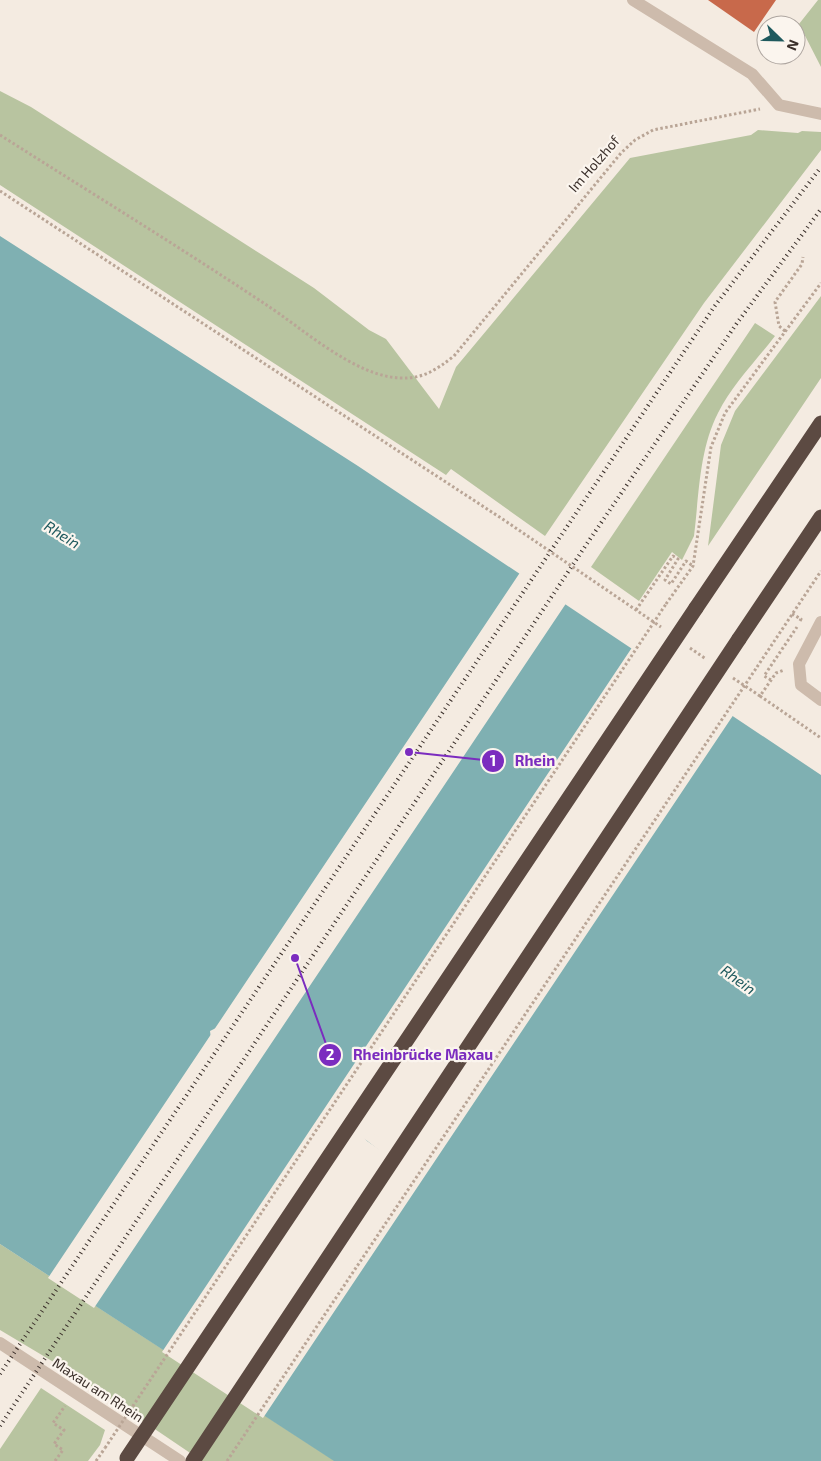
<svg xmlns="http://www.w3.org/2000/svg" width="821" height="1461" viewBox="0 0 821 1461" font-family="'Exo 2',sans-serif">
  <style>
    .green { fill: #b8c4a0 }
    .water { fill: #7fb0b2; fill-rule: evenodd }
    .pier { fill: #f4ebe1; fill-rule: evenodd }
    .building { fill: #c8694b }
    .lines { fill: none; stroke-linecap: round; stroke-linejoin: round }
    .path { stroke: #b9a596; stroke-width: 3; stroke-dasharray: 2.5 2.5; stroke-linecap: butt }
    .minor { stroke: #cdbbac; stroke-width: 12 }
    .highway { stroke: #5c4a42; stroke-width: 15 }
    .rail { stroke: #3b302b; stroke-width: 4; stroke-dasharray: 1 4; stroke-linecap: butt }
    .path-bridge { stroke: #b9a596; stroke-width: 3; stroke-dasharray: 2.5 2.5; stroke-linecap: butt }
    .highway-bridge { stroke: #5c4a42; stroke-width: 15 }
    .labels { text-anchor: middle; stroke-width: 4.5; stroke-linejoin: round; paint-order: stroke }
    .street-label { font-size: 14px; fill: #3b302b; stroke: #fbf5ee }
    .water-label { font-size: 15px; font-style: italic; fill: #1f5a5e; stroke: #fbf5ee }
    .leader { fill: none; stroke: #7b2cbf; stroke-width: 2 }
    .callout-dot { fill: #7b2cbf; stroke: #fbf5ee; stroke-width: 2 }
    .mark-label { font-size: 15px; text-anchor: middle; font-weight: bold; fill: #fff }
    .callout-label { font-size: 15px; text-anchor: middle; font-weight: bold; fill: #7b2cbf; stroke: #fbf5ee; stroke-width: 4.5; stroke-linejoin: round; paint-order: stroke }
  </style>
  <rect width="100%" height="100%" fill="#f4ebe1"/>
  <path class="green" d="M 818,0 L 821,0 L 821,67 L 799,24 Z
    M 0,91 L 31,107 L 314,288 L 369,330 L 386,339 L 439,409 L 456,367 L 630,158 L 751,135 L 758,130 L 798,133 L 802,131 L 821,132 L 821,150 L 704,303 L 545,536 L 451,469 L 446,475 L 0,185 Z
    M 821,296 L 821,378 L 708,546 L 721,445 L 735,411 Z
    M 755,323 L 775,336 C 756,361 732,385 718,413 C 699,450 699,496 694,536 L 682,560 L 672,552 L 639,601 L 591,567 Z
    M 0,1244 L 335,1461 L 202,1461 L 72,1373 L 0,1330 Z
    M 41,1388 L 105,1430 L 100,1445 L 88,1461 L 0,1461 L 0,1449 Z"/>
  <path class="water" d="M 0,236 L 358,466 L 821,775 L 821,1461 L 334,1461 L 0,1244 ZM 220,1026 L 259,1053 L 255,1064 L 247,1063 L 211,1039 L 210,1031 ZM 374,1129 L 410,1154 L 406,1165 L 398,1165 L 361,1136 L 364,1130 Z"/>
  <path class="pier" d="M 521,571 L 567,602 L 94,1308 L 48,1278 ZM 217,1029 L 222,1030 L 254,1051 L 256,1060 L 248,1061 L 215,1040 L 212,1035 Z
    M 633,646 L 734,714 L 263,1418 L 162,1352 ZM 368,1130 L 405,1153 L 407,1161 L 399,1163 L 367,1141 L 363,1136 Z"/>
  <path class="building" d="M 708,0 L 776,0 L 754,32 Z"/>
  <g class="lines">
    <path class="path" d="M 0,135 C 88,191 178,246 265,304 C 302,328 354,376 400,378 C 423,379 436,370 454,356 L 621,153 L 635,140 L 653,130 L 760,109
      M 0,191 L 504,520 L 661,627
      M 785,331 L 779,326 L 775,302 L 802,264 L 803,257
      M 666,604 L 693,566 L 711,447 L 725,413 L 821,283
      M 636,610 L 673,556 L 678,559 L 665,580 L 671,584 L 686,561 L 693,566
      M 792,614 L 801,619 L 800,621
      M 690,648 L 706,659
      M 757,667 L 821,571
      M 733,678 L 760,696 L 776,673 L 784,670
      M 771,680 L 764,676 L 797,627
      M 760,696 L 821,738
      M 55,1461 L 63,1450 L 54,1444 L 64,1430 L 53,1423 L 65,1406
      M 96,1461 L 105,1448"/>
    <path class="minor" d="M 633,0 L 752,74 L 779,105 L 821,114
      M 821,622 L 799,664 L 801,685 L 821,700
      M 0,1343 L 180,1461"/>
    <path class="highway" d="M 696,608 L 821,423
      M 739,639 L 821,517"/>
    <path class="rail" d="M 0,1374 L 714,307 L 821,167
      M 0,1426 L 586,545 L 737,323 L 821,209"/>
    <path class="path-bridge" d="M 105,1448 L 666,604
      M 227,1461 L 757,667"/>
    <path class="highway-bridge" d="M 127,1458 L 696,608
      M 193,1461 L 739,639"/>
  </g>
  <g class="labels">
    <g class="street-label">
      <text transform="translate(594 164) rotate(-49)" y="5">Im Holzhof</text>
      <text transform="translate(98 1390) rotate(33)" y="5">Maxau am Rhein</text>
    </g>
    <g class="water-label">
      <text transform="translate(62 535) rotate(32)" y="5">Rhein</text>
      <text transform="translate(738 980) rotate(36)" y="5">Rhein</text>
    </g>
  </g>
  <path class="leader" d="M409 752L493 761M295 958L330 1055"/>
  <g class="callout-dot">
    <circle cx="409" cy="752" r="5"/>
    <circle cx="295" cy="958" r="5"/>
    <circle cx="493" cy="761" r="12"/>
    <circle cx="330" cy="1055" r="12"/>
  </g>
  <g class="mark-label">
    <text x="493" y="766">1</text>
    <text x="330" y="1060">2</text>
  </g>
  <g class="callout-label">
    <text x="535" y="766">Rhein</text>
    <text x="423" y="1060">Rheinbrücke Maxau</text>
  </g>
  <g transform="translate(781 40) rotate(113)"><circle r="24" fill="#fbf5ee" stroke="#aea6a0"/>
  <path d="M0-4L9 19L0 12L-9 19Z" fill="#1f5a5e"/>
  <text y="-8" font-size="14" font-weight="bold" text-anchor="middle" fill="#3b302b">N</text>
  </g>
</svg>
